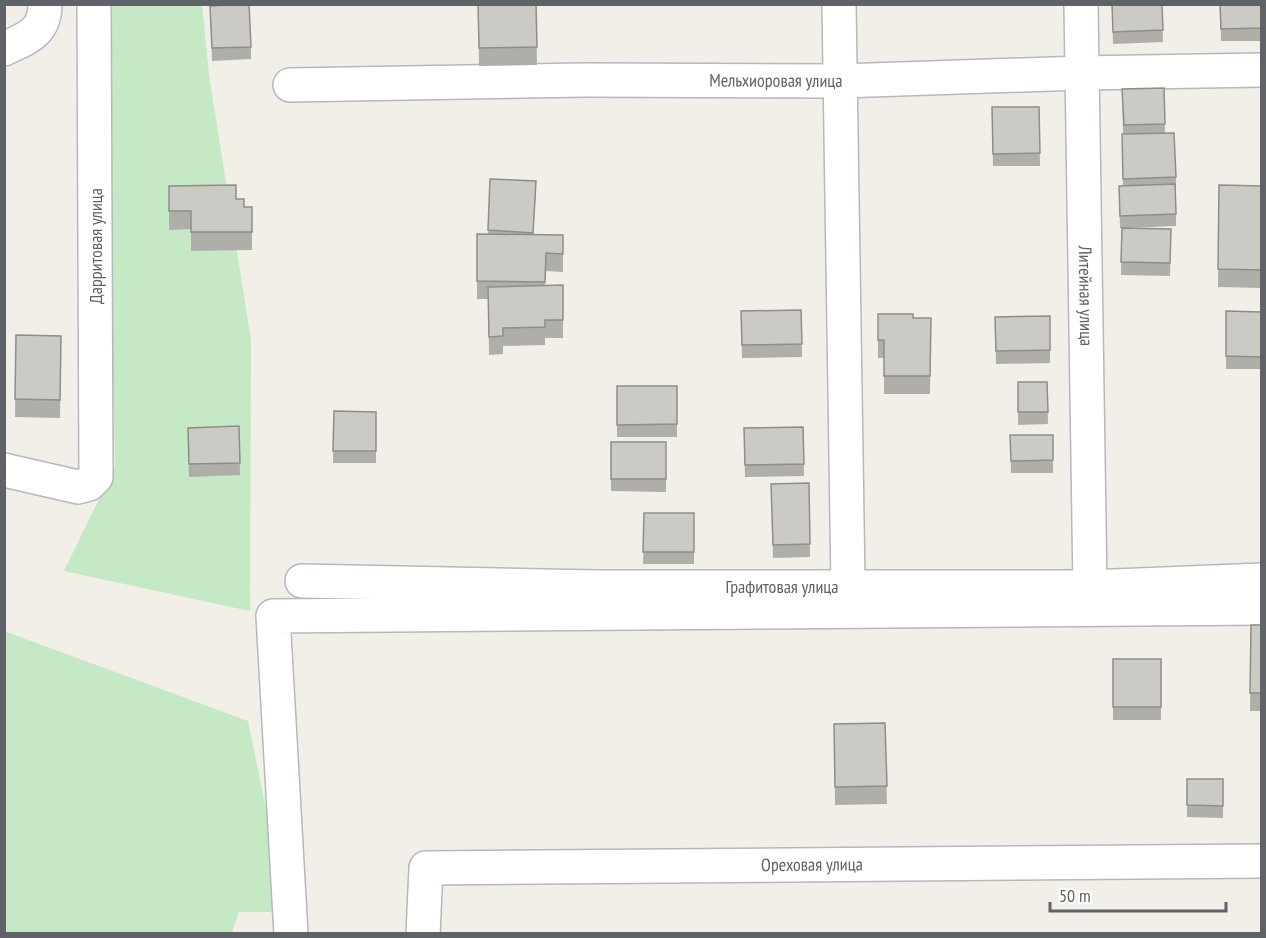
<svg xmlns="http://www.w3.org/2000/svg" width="1266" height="938" viewBox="0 0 1266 938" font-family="'PT Sans Narrow',sans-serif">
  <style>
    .green { fill: #c5e8c5 }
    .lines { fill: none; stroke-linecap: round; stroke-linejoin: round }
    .minor-casing { stroke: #b5b8bc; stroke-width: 36 }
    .minor { stroke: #fff; stroke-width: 33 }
    .wall { fill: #afaea9 }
    .building { fill: #cccac5; stroke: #8f8d8a; stroke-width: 1.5 }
    .labels { text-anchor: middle; stroke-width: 4.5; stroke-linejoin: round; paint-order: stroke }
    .street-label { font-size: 18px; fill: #5f6368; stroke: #fff }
  </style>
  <rect width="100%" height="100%" fill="#f1efe8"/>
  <path class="green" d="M 104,5 L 202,5 L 209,75 L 251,340 L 250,611 L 64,571 L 115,466 Z
    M 4,631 L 248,721 L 287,912 L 239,912 L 232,933 L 5,933 Z"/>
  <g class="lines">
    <defs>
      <g id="minor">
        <path d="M 839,4 L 848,585"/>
        <path id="s1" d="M 1081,4 L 1090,587"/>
        <path d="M 4,49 C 27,38 45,33 45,4"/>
        <path id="s2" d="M 290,85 L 586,80 L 841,81 L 1081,73 L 1262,70"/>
        <path d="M 4,470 L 78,487 L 89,484 L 96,477 L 94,4"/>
        <path id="s3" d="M 302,581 L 595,587 L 1090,587 L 1262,580"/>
        <path d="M 291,934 L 273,616 L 1262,608"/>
        <path id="s4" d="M 423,934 L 426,868 L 1262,861"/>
      </g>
    </defs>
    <use href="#minor" class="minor-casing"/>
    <use href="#minor" class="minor"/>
  </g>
  <path class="wall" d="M 478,4 L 536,4 L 537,65 L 479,66 Z
    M 1112,4 L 1162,4 L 1163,42 L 1113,44 Z
    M 1220,4 L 1262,4 L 1262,41 L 1221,41 Z
    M 210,6 L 251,47 L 251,59 L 212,61 Z
    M 1164,88 L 1165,133 L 1176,177 L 1176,226 L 1126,228 L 1171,229 L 1170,276 L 1121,275 L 1122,228 L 1120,228 L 1119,198 L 1123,185 L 1122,147 L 1123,134 L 1122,89 Z
    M 992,107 L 1039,107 L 1040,166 L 993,166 Z
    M 490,179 L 536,193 L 533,235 L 563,235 L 563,272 L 546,271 L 545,286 L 563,320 L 563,338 L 545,338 L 545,345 L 503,346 L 503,354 L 489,355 L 488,299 L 477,299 L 477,234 L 488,234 Z
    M 1219,185 L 1262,186 L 1262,288 L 1218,287 Z
    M 169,186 L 236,199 L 244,207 L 252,207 L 252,250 L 191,251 L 191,229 L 169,230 Z
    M 801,310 L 802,357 L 742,358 L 741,311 Z
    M 1226,311 L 1262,312 L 1262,369 L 1226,369 Z
    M 878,314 L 913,318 L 931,318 L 930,394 L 884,394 L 884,358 L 878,358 Z
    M 1050,316 L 1050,363 L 996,364 L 995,317 Z
    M 16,335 L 61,336 L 60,418 L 15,417 Z
    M 1018,382 L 1047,382 L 1048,424 L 1018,425 Z
    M 617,386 L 677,386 L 677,437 L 617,437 Z
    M 334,411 L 376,412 L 376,463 L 333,463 Z
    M 239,426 L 240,475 L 189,477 L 188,428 Z
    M 803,427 L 804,476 L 745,477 L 744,428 Z
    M 1010,435 L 1053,435 L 1053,473 L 1011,473 Z
    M 611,442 L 666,442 L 666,492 L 611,491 Z
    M 809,483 L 810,557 L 773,558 L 771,484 Z
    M 644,513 L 694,513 L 694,564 L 643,564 Z
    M 1251,625 L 1262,625 L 1262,711 L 1250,711 Z
    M 1113,659 L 1161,659 L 1161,720 L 1113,720 Z
    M 885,723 L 887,804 L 835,805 L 834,724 Z
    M 1187,779 L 1223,779 L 1223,818 L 1187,817 Z"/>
  <path class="building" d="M 249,4 L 251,47 L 212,48 L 210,6 Z
    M 478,4 L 536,4 L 537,47 L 479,48 Z
    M 1112,4 L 1162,4 L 1163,30 L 1113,32 Z
    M 1220,4 L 1262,4 L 1262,28 L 1221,29 Z
    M 1164,88 L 1165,124 L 1124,125 L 1122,89 Z
    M 992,107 L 1039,107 L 1040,153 L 993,154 Z
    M 1174,133 L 1176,177 L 1123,179 L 1122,134 Z
    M 490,179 L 536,181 L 533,233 L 488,230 Z
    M 1175,184 L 1176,214 L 1120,216 L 1119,186 Z
    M 236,185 L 236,199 L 244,199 L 244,207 L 252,207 L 252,232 L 191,232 L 191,211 L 169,211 L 169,186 Z
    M 1219,185 L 1262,186 L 1262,270 L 1218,269 Z
    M 1122,228 L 1171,229 L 1170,263 L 1121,262 Z
    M 477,234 L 563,235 L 563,254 L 546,253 L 545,282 L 477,281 Z
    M 563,285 L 563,320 L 545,320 L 545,327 L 503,328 L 503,336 L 489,337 L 488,287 Z
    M 801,310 L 802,344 L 742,345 L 741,311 Z
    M 1226,311 L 1262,312 L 1262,357 L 1226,356 Z
    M 878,314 L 913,314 L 913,318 L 931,318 L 930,376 L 884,376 L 884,340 L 878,340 Z
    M 1050,316 L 1050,350 L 996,351 L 995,317 Z
    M 16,335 L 61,336 L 60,400 L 15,399 Z
    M 1018,382 L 1047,382 L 1048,412 L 1018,412 Z
    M 617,386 L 677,386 L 677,424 L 617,425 Z
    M 334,411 L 376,412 L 376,451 L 333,451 Z
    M 239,426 L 240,463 L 189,464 L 188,428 Z
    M 803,427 L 804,464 L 745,465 L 744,428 Z
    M 1010,435 L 1053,435 L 1053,460 L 1011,461 Z
    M 611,442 L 666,442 L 666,479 L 611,479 Z
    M 809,483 L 810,544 L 773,545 L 771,484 Z
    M 644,513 L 694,513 L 694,552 L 643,552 Z
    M 1251,625 L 1262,625 L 1262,693 L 1250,693 Z
    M 1113,659 L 1161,659 L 1161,707 L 1113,707 Z
    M 885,723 L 887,786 L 835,787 L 834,724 Z
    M 1187,779 L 1223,779 L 1223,806 L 1187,805 Z"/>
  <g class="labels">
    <g class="street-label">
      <text dy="6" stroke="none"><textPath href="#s2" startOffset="486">Мельхиоровая улица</textPath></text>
      <text transform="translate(96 246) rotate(-90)" y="6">Дарритовая улица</text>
      <text dy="6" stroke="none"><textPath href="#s1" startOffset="292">Литейная улица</textPath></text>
      <text dy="6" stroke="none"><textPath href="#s3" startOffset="480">Графитовая улица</textPath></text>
      <text dy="6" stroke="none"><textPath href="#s4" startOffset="452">Ореховая улица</textPath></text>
    </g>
  </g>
  <rect width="1266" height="938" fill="none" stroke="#5f6368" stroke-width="12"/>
  <path d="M1050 902v9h176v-9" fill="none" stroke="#5f6368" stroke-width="3"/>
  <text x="1059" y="902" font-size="18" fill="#5f6368" stroke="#ffffff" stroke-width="4.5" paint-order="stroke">50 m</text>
</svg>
